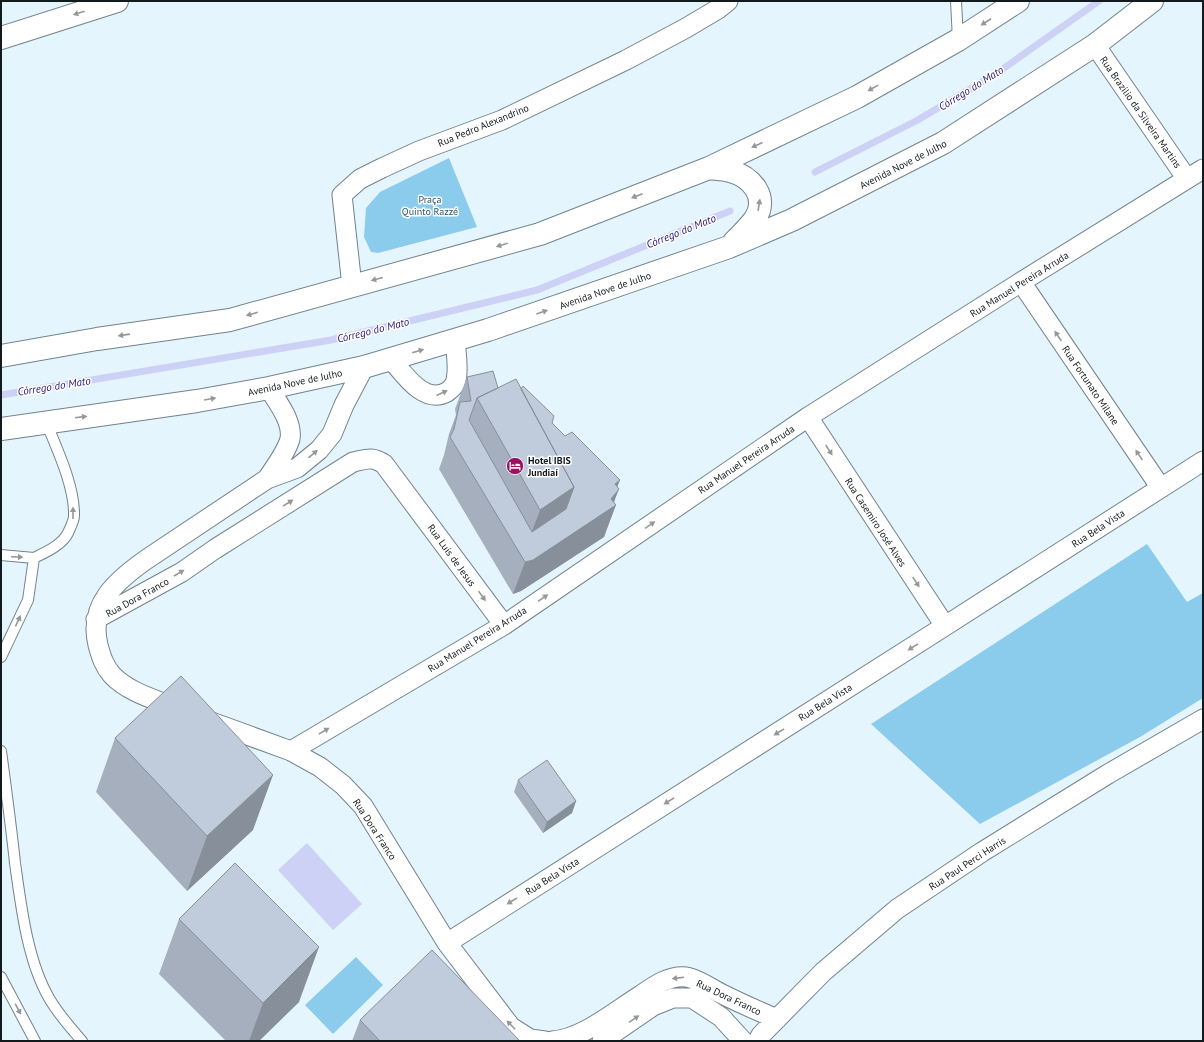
<svg xmlns="http://www.w3.org/2000/svg" width="1204" height="1042" viewBox="0 0 1204 1042" font-family="'PT Sans',sans-serif">
  <style>
    .green { fill: #8bcbec }
    .water { fill: #ccd1f5 }
    .lines { fill: none; stroke-linecap: round; stroke-linejoin: round }
    .stream { stroke: #ccd1f5; stroke-width: 7 }
    .service-casing { stroke: #71838c; stroke-width: 12 }
    .minor-casing { stroke: #71838c; stroke-width: 21 }
    .tertiary-casing { stroke: #71838c; stroke-width: 24 }
    .primary-casing { stroke: #71838c; stroke-width: 24 }
    .service { stroke: #fff; stroke-width: 10 }
    .minor { stroke: #fff; stroke-width: 19 }
    .tertiary { stroke: #fff; stroke-width: 22 }
    .primary { stroke: #fff; stroke-width: 22 }
    .wall { fill: #a5afbd }
    .shaded-wall { fill: #868f9a }
    .building { fill: #c0ccdc; stroke: #868f9a }
    .oneway { fill: #949899 }
    .labels { text-anchor: middle; stroke-width: 3; stroke-linejoin: round; paint-order: stroke }
    .street-label { font-size: 10px; fill: #121a1d; stroke: #fff }
    .park-label { font-size: 10px; fill: #29576d; stroke: #fff }
    .poi-label { font-size: 10px; font-weight: bold; fill: #121a1d; stroke: #fff; text-anchor: start }
    .water-label { font-size: 11px; font-style: italic; fill: #28177a; stroke: #fff }
  </style>
  <rect width="100%" height="100%" fill="#e5f5fe"/>
  <path class="green" d="M 449,158 L 477,227 L 378,253 L 371,252 L 364,237 L 366,208 L 380,192 Z
    M 1147,544 L 1187,602 L 1203,593 L 1203,698 L 1140,737 L 980,824 L 871,724 Z
    M 356,957 L 383,985 L 333,1034 L 305,1005 Z"/>
  <path class="water" d="M 307,843 L 362,904 L 333,930 L 278,870 Z"/>
  <g class="lines">
    <path class="stream" d="M 815,172 L 916,121 L 997,73 L 1099,1
      M 1,395 L 331,340 L 537,290 L 730,211"/>
    <defs>
      <path id="service" d="M 956,1 L 958,40
        M 1,555 L 34,558
        M 1,657 L 28,600 L 34,558 C 46,552 62,545 68,533 C 70,528 74,521 74,516 C 75,487 57,449 46,422
        M 1,751 C 6,788 11,825 15,863 C 21,905 27,960 49,998 C 58,1014 70,1027 82,1041
        M 1,977 L 35,1041"/>
      <path id="minor" d="M 1095,45 L 1187,179
        M 1021,282 L 1161,488
        M 352,286 L 342,195 L 360,179 L 382,168 L 419,151 L 502,120 L 626,60 L 686,28 L 718,9 L 728,1
        M 391,359 C 404,374 424,405 447,392 C 451,389 455,386 456,380 C 459,368 456,353 455,340
        M 808,417 L 945,626
        M 267,479 C 275,467 286,453 290,439 C 293,421 277,402 269,388
        M 96,619 L 182,572 L 215,549 L 353,462 C 367,459 372,456 384,464 L 504,625
        M 179,709 C 157,700 129,693 112,675 C 104,666 101,656 98,645 C 88,604 117,580 147,559 L 267,479 L 297,468 L 319,450 L 332,434 L 344,405 L 364,367
        M 206,720 L 291,751 L 320,767 L 343,785 L 363,806 L 447,943 L 511,1027 L 530,1039 L 545,1041
        M 291,751 L 504,625 L 808,417 L 1021,282 L 1203,169
        M 447,943 L 945,626 L 1203,461
        M 552,1041 C 583,1039 615,1011 641,995 C 654,986 669,975 686,977 C 696,978 712,989 722,994 C 740,1003 758,1011 777,1019
        M 602,1041 L 653,1006 L 673,998 L 692,998 L 721,1017 L 743,1041
        M 758,1041 L 761,1035 L 823,972 L 897,909 L 982,852 L 1108,774 L 1203,719"/>
      <path id="tertiary" d="M 1,38 L 117,1"/>
      <path id="primary" d="M 709,168 C 716,169 724,169 730,171 C 752,177 769,197 755,219 C 749,227 741,235 734,242
        M 1,356 L 97,339 L 230,320 L 540,234 L 709,168 L 857,97 L 958,40 L 1018,1
        M 1,429 L 197,401 L 269,388 L 364,367 L 488,330 L 729,247 L 792,220 L 943,143 L 1095,45 L 1152,1"/>
    </defs>
    <use href="#service" class="service-casing"/>
    <use href="#minor" class="minor-casing"/>
    <use href="#tertiary" class="tertiary-casing"/>
    <use href="#primary" class="primary-casing"/>
    <use href="#service" class="service"/>
    <use href="#minor" class="minor"/>
    <use href="#tertiary" class="tertiary"/>
    <use href="#primary" class="primary"/>
  </g>
  <path class="wall" d="M 467,377 L 498,388 L 521,389 L 552,423 L 565,436 L 620,480 L 617,486 L 614,503 L 604,537 L 521,591 L 513,594 L 439,469 L 444,455 L 449,434 L 456,415 L 455,409 Z
    M 115,738 L 253,830 L 187,891 L 96,792 Z
    M 518,780 L 576,801 L 572,813 L 543,833 L 514,792 Z
    M 179,919 L 299,1002 L 259,1041 L 226,1041 L 159,974 Z
    M 360,1020 L 520,1041 L 352,1041 Z"/>
  <path class="shaded-wall" d="M 620,480 L 614,495 L 619,489 L 612,507 L 616,505 L 604,537 L 521,591 L 513,594 L 525,562 L 615,484 Z
    M 574,487 L 554,541 L 522,558 L 540,510 Z
    M 273,775 L 253,830 L 187,891 L 207,836 Z
    M 576,801 L 572,813 L 543,833 L 547,822 Z
    M 319,947 L 299,1002 L 259,1041 L 249,1041 L 263,1003 Z"/>
  <path class="building" d="M 493,371 L 498,388 L 477,398 L 469,420 L 532,532 L 566,509 L 574,487 L 521,389 L 523,386 L 554,416 L 552,423 L 565,436 L 572,432 L 620,480 L 615,484 L 619,489 L 611,499 L 616,505 L 533,560 L 525,562 L 450,437 L 454,429 L 460,402 L 471,401 L 467,377 Z
    M 516,379 L 574,487 L 540,510 L 477,398 Z
    M 181,676 L 273,775 L 207,836 L 115,738 Z
    M 547,760 L 576,801 L 547,822 L 518,780 Z
    M 235,863 L 319,947 L 263,1003 L 179,919 Z
    M 432,950 L 520,1041 L 380,1041 L 360,1020 Z"/>
  <defs><path id="oneway-solid" d="M-6-.8H1V-3.2L6.5 0L1 3.2V.8H-6Z"/></defs>
  <g class="oneway">
    <use href="#oneway-solid" transform="translate(79 13) rotate(162)"/>
    <use href="#oneway-solid" transform="translate(986 22) rotate(147)"/>
    <use href="#oneway-solid" transform="translate(873 88) rotate(151)"/>
    <use href="#oneway-solid" transform="translate(757 145) rotate(156)"/>
    <use href="#oneway-solid" transform="translate(637 196) rotate(159)"/>
    <use href="#oneway-solid" transform="translate(759 205) rotate(-81)"/>
    <use href="#oneway-solid" transform="translate(502 245) rotate(164)"/>
    <use href="#oneway-solid" transform="translate(377 279) rotate(165)"/>
    <use href="#oneway-solid" transform="translate(542 312) rotate(-19)"/>
    <use href="#oneway-solid" transform="translate(252 314) rotate(164)"/>
    <use href="#oneway-solid" transform="translate(124 335) rotate(172)"/>
    <use href="#oneway-solid" transform="translate(1058 336) rotate(-124)"/>
    <use href="#oneway-solid" transform="translate(418 351) rotate(-16)"/>
    <use href="#oneway-solid" transform="translate(442 393) rotate(-24)"/>
    <use href="#oneway-solid" transform="translate(210 399) rotate(-10)"/>
    <use href="#oneway-solid" transform="translate(81 417) rotate(-7)"/>
    <use href="#oneway-solid" transform="translate(829 450) rotate(57)"/>
    <use href="#oneway-solid" transform="translate(313 454) rotate(-40)"/>
    <use href="#oneway-solid" transform="translate(1139 455) rotate(-124)"/>
    <use href="#oneway-solid" transform="translate(288 503) rotate(-32)"/>
    <use href="#oneway-solid" transform="translate(73 513) rotate(-90)"/>
    <use href="#oneway-solid" transform="translate(650 525) rotate(-34)"/>
    <use href="#oneway-solid" transform="translate(17 557) rotate(3)"/>
    <use href="#oneway-solid" transform="translate(179 573) rotate(-31)"/>
    <use href="#oneway-solid" transform="translate(916 582) rotate(57)"/>
    <use href="#oneway-solid" transform="translate(482 596) rotate(54)"/>
    <use href="#oneway-solid" transform="translate(543 598) rotate(-34)"/>
    <use href="#oneway-solid" transform="translate(18 621) rotate(-65)"/>
    <use href="#oneway-solid" transform="translate(913 647) rotate(148)"/>
    <use href="#oneway-solid" transform="translate(324 731) rotate(-31)"/>
    <use href="#oneway-solid" transform="translate(779 732) rotate(148)"/>
    <use href="#oneway-solid" transform="translate(669 801) rotate(148)"/>
    <use href="#oneway-solid" transform="translate(512 901) rotate(148)"/>
    <use href="#oneway-solid" transform="translate(678 978) rotate(173)"/>
    <use href="#oneway-solid" transform="translate(18 1009) rotate(62)"/>
    <use href="#oneway-solid" transform="translate(634 1019) rotate(-34)"/>
    <use href="#oneway-solid" transform="translate(511 1025) rotate(-135)"/>
  </g>
  <defs>
    <symbol id="hotel-disc" viewBox="-11 -11 22 22"><circle r="9.5" fill="#9b1060" stroke="#fff"/><path d="M-6-4.5h1.5V1H6V5H4.5V3h-9V5H-6ZM-4 0a1.8 1.8 0 1 1 3.6 0ZM.5 0V-2.5h3Q6-2.5 6 0Z" fill="#fff"/></symbol>
  </defs>
  <g fill-rule="evenodd">
    <use href="#hotel-disc" x="505" y="456" width="20" height="20"/>
  </g>
  <g class="labels">
    <g class="street-label">
      <text transform="translate(1141 112) rotate(55)" y="4">Rua Brazilio da Silveira Martins</text>
      <text transform="translate(483 125) rotate(-22)" y="4">Rua Pedro Alexandrino</text>
      <text transform="translate(903 164) rotate(-27)" y="4">Avenida Nove de Julho</text>
      <text transform="translate(1019 284) rotate(-32)" y="4">Rua Manuel Pereira Arruda</text>
      <text transform="translate(605 290) rotate(-19)" y="4">Avenida Nove de Julho</text>
      <text transform="translate(295 382) rotate(-12)" y="4">Avenida Nove de Julho</text>
      <text transform="translate(1091 385) rotate(56)" y="4">Rua Fortunato Milane</text>
      <text transform="translate(746 459) rotate(-34)" y="4">Rua Manuel Pereira Arruda</text>
      <text transform="translate(876 522) rotate(57)" y="4">Rua Casemiro José Alves</text>
      <text transform="translate(1098 528) rotate(-33)" y="4">Rua Bela Vista</text>
      <text transform="translate(452 555) rotate(54)" y="4">Rua Luís de Jesus</text>
      <text transform="translate(137 597) rotate(-29)" y="4">Rua Dora Franco</text>
      <text transform="translate(477 639) rotate(-32)" y="4">Rua Manuel Pereira Arruda</text>
      <text transform="translate(825 702) rotate(-32)" y="4">Rua Bela Vista</text>
      <text transform="translate(375 829) rotate(57)" y="4">Rua Dora Franco</text>
      <text transform="translate(967 863) rotate(-33)" y="4">Rua Paul Perci Harris</text>
      <text transform="translate(552 876) rotate(-32)" y="4">Rua Bela Vista</text>
      <text transform="translate(729 997) rotate(25)" y="4">Rua Dora Franco</text>
    </g>
    <g class="park-label">
      <text x="430" y="203">Praça<tspan x="430" dy="12">Quinto Razzé</tspan></text>
    </g>
    <g class="poi-label">
      <text x="528" y="464">Hotel IBIS<tspan x="528" dy="12">Jundiaí</tspan></text>
    </g>
    <g class="water-label">
      <text transform="translate(971 88) rotate(-32)" y="4">Córrego do Mato</text>
      <text transform="translate(681 231) rotate(-22)" y="4">Córrego do Mato</text>
      <text transform="translate(373 330) rotate(-14)" y="4">Córrego do Mato</text>
      <text transform="translate(54 386) rotate(-9)" y="4">Córrego do Mato</text>
    </g>
  </g>
  <rect width="1204" height="1042" fill="none" stroke="#121a1d" stroke-width="4"/>
</svg>
